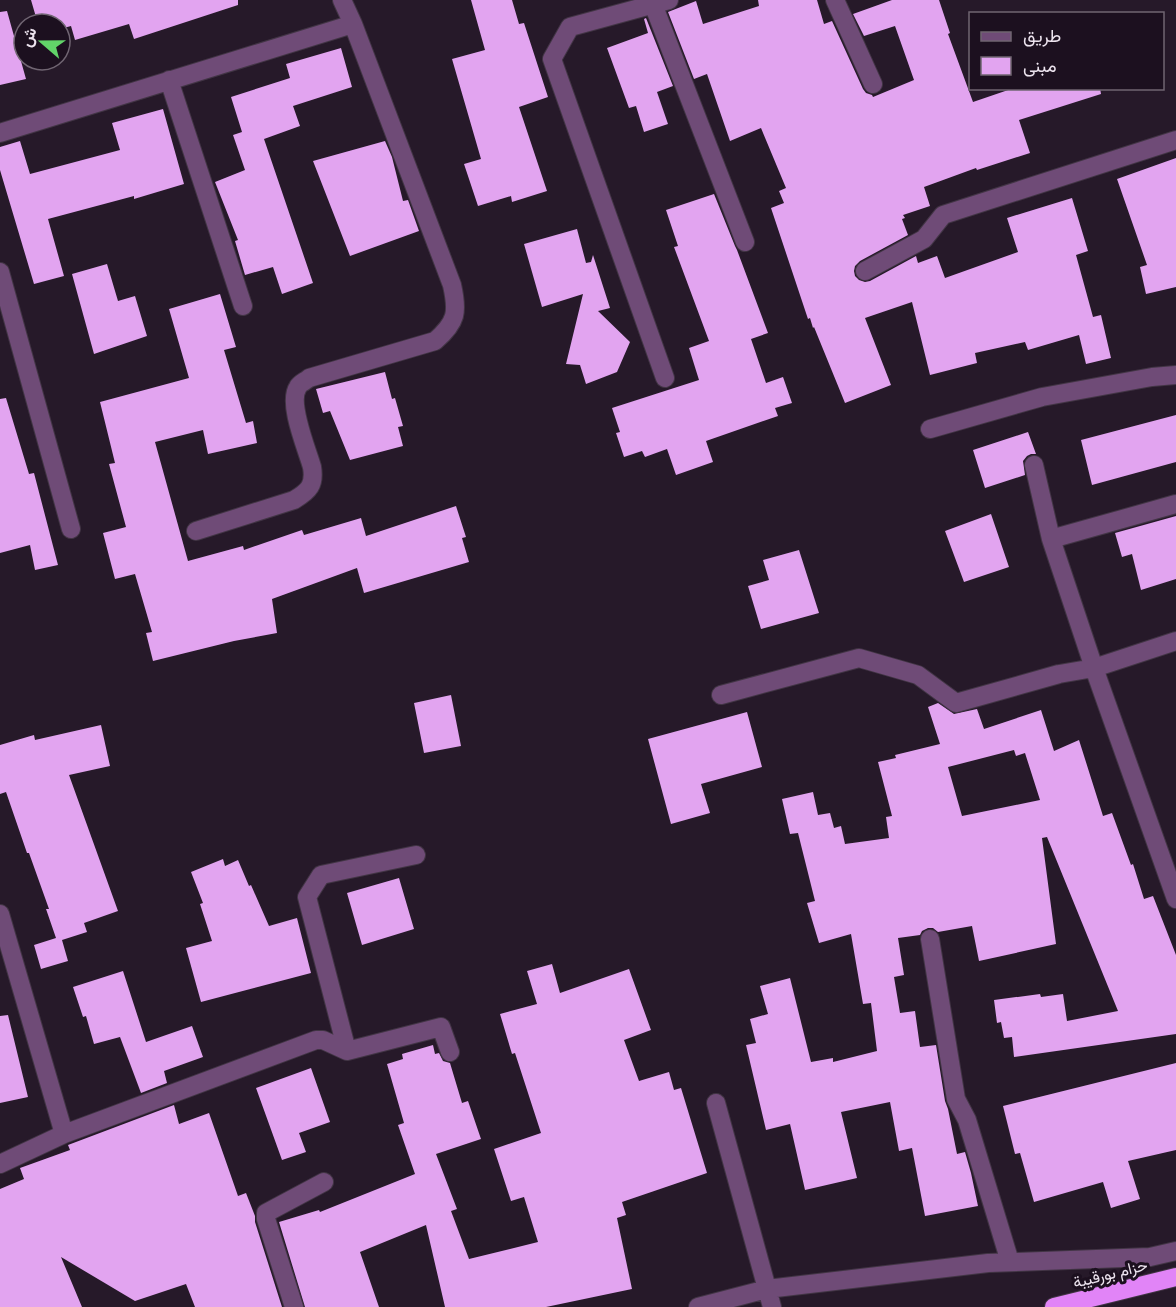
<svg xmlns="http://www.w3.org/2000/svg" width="1176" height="1307" viewBox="0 0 1176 1307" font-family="'Fira Sans Condensed',Vazirmatn,sans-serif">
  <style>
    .building { fill: #e2a4f0; fill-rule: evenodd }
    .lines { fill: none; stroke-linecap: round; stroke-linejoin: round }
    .street-casing { stroke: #423545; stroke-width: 20 }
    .highway-casing { stroke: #423545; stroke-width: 20 }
    .street { stroke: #6f4b77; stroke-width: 18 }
    .highway { stroke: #e184f7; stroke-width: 18 }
    .labels { text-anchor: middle; stroke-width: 6; stroke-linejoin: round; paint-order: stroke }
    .street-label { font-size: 16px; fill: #ede4ef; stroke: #1c101f }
  </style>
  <rect width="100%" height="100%" fill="#261929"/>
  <path class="building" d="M 31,0 L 238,0 L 238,5 L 134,39 L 129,24 L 75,40 L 71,26 L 60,29 L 60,24 L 38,24 Z
    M 471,0 L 512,0 L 519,24 L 524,23 L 548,97 L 519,107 L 547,191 L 512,202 L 511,196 L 478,206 L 464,164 L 481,159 L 452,59 L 485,50 Z
    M 758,0 L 817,0 L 824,24 L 832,21 L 863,89 L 866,93 L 872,95 L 873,97 L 914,80 L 895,26 L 864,36 L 853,14 L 892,0 L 939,0 L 950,33 L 948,34 L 973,102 L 1014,88 L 1100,88 L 1101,94 L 1019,120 L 1030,153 L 977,170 L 976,168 L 924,187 L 930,206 L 903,215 L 905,218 L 902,219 L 908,235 L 860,261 L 855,266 L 854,271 L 855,276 L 859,280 L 865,282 L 870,281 L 916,256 L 918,263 L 937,256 L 945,278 L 1018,252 L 1007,218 L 1072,198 L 1088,251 L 1076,255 L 1093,317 L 1101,315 L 1111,358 L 1086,364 L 1079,335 L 1028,350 L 1025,342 L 975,353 L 977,363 L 930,375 L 912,302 L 865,318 L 891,385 L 845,403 L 814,327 L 813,328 L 810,318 L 808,319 L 771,208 L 784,203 L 779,191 L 786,188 L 761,128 L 730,141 L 707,74 L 694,79 L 668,12 L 696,1 L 703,24 L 759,6 Z
    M 7,11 L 26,79 L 0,85 L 0,12 Z
    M 646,18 L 673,86 L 657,92 L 668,124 L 644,132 L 636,106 L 629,108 L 607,48 L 648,33 L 644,19 Z
    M 341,48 L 352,87 L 293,106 L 300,126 L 264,139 L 313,283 L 282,294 L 273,267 L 245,275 L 235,241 L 238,240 L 215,182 L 245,170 L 233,135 L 242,132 L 231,97 L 290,78 L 286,64 Z
    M 163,109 L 184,184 L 134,199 L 134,196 L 48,219 L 64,276 L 34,284 L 0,170 L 0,147 L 20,141 L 30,174 L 120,150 L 112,123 Z
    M 385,141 L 392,157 L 403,201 L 408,200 L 419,231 L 350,256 L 313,161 Z
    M 1176,158 L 1176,287 L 1146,294 L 1140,267 L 1147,265 L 1117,179 Z
    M 714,194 L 735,246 L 737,250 L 768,333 L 751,339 L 766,383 L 783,377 L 792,403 L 775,408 L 778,416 L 706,441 L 713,462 L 676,475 L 667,449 L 645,457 L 642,451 L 624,457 L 616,433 L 620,432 L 612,408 L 699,380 L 689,348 L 709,341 L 674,247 L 678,246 L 666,210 Z
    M 577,229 L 586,263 L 591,262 L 593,255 L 610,308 L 598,311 L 630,342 L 617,372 L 586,384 L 580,365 L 566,364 L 583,294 L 542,307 L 524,244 Z
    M 107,264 L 118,301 L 135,296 L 147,336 L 94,354 L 72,274 Z
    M 220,294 L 236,347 L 224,350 L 246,423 L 253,421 L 257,443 L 208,454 L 203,430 L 155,442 L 188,561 L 243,546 L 244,550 L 302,530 L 304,535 L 361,518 L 366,536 L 456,506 L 466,537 L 462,538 L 469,562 L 364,593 L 357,568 L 272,599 L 277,633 L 234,641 L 153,661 L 146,633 L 152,632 L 135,574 L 115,579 L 103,533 L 126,527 L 109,464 L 115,463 L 100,402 L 189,378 L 169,309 Z
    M 385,372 L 392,399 L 395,398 L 403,426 L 398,427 L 403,446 L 350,460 L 330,411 L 323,413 L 316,389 Z
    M 6,398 L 29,474 L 34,473 L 58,565 L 35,570 L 30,545 L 0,553 L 0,399 Z
    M 1176,415 L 1176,462 L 1092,485 L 1081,440 Z
    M 1028,432 L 1036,454 L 1031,454 L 1027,456 L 1023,461 L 1025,475 L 985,488 L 973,450 Z
    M 991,514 L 1009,567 L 964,582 L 945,531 Z
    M 1176,516 L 1176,579 L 1141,590 L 1132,554 L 1122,557 L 1115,533 Z
    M 799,550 L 819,613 L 761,629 L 748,586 L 769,580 L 763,560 Z
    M 451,695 L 461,746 L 424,753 L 414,703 Z
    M 938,703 L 954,714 L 977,709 L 984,729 L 1041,710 L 1054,751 L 1079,740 L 1103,816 L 1112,813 L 1131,865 L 1133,864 L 1144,899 L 1153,896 L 1176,955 L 1176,1034 L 1014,1057 L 1012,1037 L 1004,1038 L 1001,1022 L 997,1023 L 994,1000 L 1040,994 L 1041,997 L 1063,994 L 1067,1021 L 1118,1011 L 1047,837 L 1042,838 L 1056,944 L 979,961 L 972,926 L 938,932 L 933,928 L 928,928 L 922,931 L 920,935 L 898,938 L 904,975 L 894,977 L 900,1013 L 915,1011 L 920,1047 L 936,1045 L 945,1101 L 948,1109 L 957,1154 L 965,1152 L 971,1173 L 978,1206 L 925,1216 L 912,1148 L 899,1151 L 890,1102 L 841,1112 L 857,1178 L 805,1190 L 790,1124 L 766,1130 L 746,1045 L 756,1043 L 750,1019 L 768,1014 L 760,986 L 790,978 L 811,1062 L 833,1058 L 833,1062 L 877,1051 L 871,1003 L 863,1004 L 851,934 L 819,943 L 807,903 L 815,901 L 798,833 L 790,834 L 782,799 L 813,792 L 818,815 L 830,813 L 834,828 L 841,826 L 845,844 L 889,838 L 886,817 L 892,816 L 878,762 L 896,758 L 895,755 L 940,744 L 928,707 ZM 1014,750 L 1016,756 L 1025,753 L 1040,800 L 962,816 L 948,767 Z
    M 747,712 L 762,767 L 701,784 L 710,813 L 671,824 L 648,739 Z
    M 101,725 L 110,766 L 69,775 L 118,911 L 84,923 L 87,932 L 62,940 L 68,961 L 41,969 L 34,945 L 56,938 L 46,909 L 49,909 L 29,853 L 27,853 L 6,792 L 0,794 L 0,745 L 34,735 L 35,740 Z
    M 223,859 L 225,866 L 238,860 L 249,886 L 251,885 L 269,926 L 297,918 L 311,973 L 201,1002 L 186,948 L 212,941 L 200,904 L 203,903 L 191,872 Z
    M 399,878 L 414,929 L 362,945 L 347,893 Z
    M 552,964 L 560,993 L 629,969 L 651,1030 L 624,1040 L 639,1081 L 669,1072 L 674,1090 L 681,1088 L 707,1173 L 622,1202 L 626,1215 L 617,1218 L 632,1289 L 546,1307 L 445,1307 L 426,1225 L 360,1252 L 379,1307 L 305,1307 L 279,1222 L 319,1210 L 320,1212 L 415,1174 L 398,1125 L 404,1123 L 387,1064 L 403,1059 L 402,1054 L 433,1045 L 435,1054 L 439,1053 L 443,1061 L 450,1063 L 462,1103 L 468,1101 L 481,1139 L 436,1154 L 457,1209 L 451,1211 L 469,1259 L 538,1242 L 524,1197 L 511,1201 L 494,1149 L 541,1133 L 515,1053 L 512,1054 L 500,1014 L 537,1004 L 527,971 Z
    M 123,971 L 146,1042 L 192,1026 L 203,1057 L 164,1071 L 167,1083 L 141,1093 L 120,1037 L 94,1044 L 86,1016 L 83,1017 L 73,987 Z
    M 8,1015 L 28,1097 L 0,1103 L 0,1016 Z
    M 1176,1063 L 1176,1150 L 1128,1161 L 1140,1199 L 1111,1208 L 1103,1182 L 1034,1202 L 1020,1153 L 1015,1154 L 1003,1106 Z
    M 311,1068 L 330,1122 L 299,1133 L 306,1152 L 282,1160 L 256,1088 Z
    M 174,1105 L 179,1124 L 209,1113 L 238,1196 L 246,1193 L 255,1216 L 255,1222 L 282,1307 L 195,1307 L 186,1284 L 135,1301 L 61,1257 L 82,1307 L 0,1307 L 0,1189 L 24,1179 L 20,1168 L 70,1150 L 68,1145 Z"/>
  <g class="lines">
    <defs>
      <path id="street" d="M 835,0 L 873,84
        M 653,4 L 745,242
        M 169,80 L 243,306
        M 0,133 L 353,24
        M 865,271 L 924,239 L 943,215 L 1176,140
        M 0,272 L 71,529
        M 665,378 L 552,59 L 570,27 L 669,0
        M 930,429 L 1042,397 L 1152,377 L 1176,375
        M 1034,465 L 1051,539
        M 196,531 L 294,500 C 309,491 315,485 312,467 C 307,449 287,403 298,387 C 300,383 306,381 309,378 L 435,341 C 457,322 458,312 452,285 L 353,24 L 342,0
        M 1176,641 L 1094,668 L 1176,899
        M 721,695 L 859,658 L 918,675 L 956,703 L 1059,674 L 1094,668 L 1051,539 L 1176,504
        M 0,914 L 64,1134
        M 930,939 L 956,1099 L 967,1120 L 1010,1262
        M 347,1051 L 307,897 L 321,875 L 416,855
        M 716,1103 L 772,1307
        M 0,1164 L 64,1134 L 316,1040 L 323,1040 L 347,1051 L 441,1027 L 450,1052
        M 294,1307 L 266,1219 L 266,1213 L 324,1182
        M 698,1307 L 767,1289 L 988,1263 L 1150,1257 L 1176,1251"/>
      <path id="highway" d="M 1054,1307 L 1176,1277"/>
    </defs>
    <use href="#street" class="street-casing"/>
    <use href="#highway" class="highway-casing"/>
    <use href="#street" class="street"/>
    <use href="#highway" class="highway"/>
  </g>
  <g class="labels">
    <g class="street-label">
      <text transform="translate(1110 1273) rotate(-14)" y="6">حزام بورقيبة</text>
    </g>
  </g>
  <rect x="969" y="12" width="195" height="78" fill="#1c101f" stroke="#706572" stroke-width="1.5"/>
  <rect x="981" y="32" width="30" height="9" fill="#6f4b77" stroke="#706572" stroke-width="1.5"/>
  <text x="1023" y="42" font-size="18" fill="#ede4ef">طريق</text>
  <rect x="981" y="57" width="30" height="18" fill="#e2a4f0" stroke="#706572" stroke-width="1.5"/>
  <text x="1023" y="72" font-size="18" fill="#ede4ef">مبنى</text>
  <g transform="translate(42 42) rotate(290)"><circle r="28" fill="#1c101f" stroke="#706572" stroke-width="1.5"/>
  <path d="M0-4.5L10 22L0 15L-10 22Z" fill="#62d469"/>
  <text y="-9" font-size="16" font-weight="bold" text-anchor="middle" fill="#ede4ef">ش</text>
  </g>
</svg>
